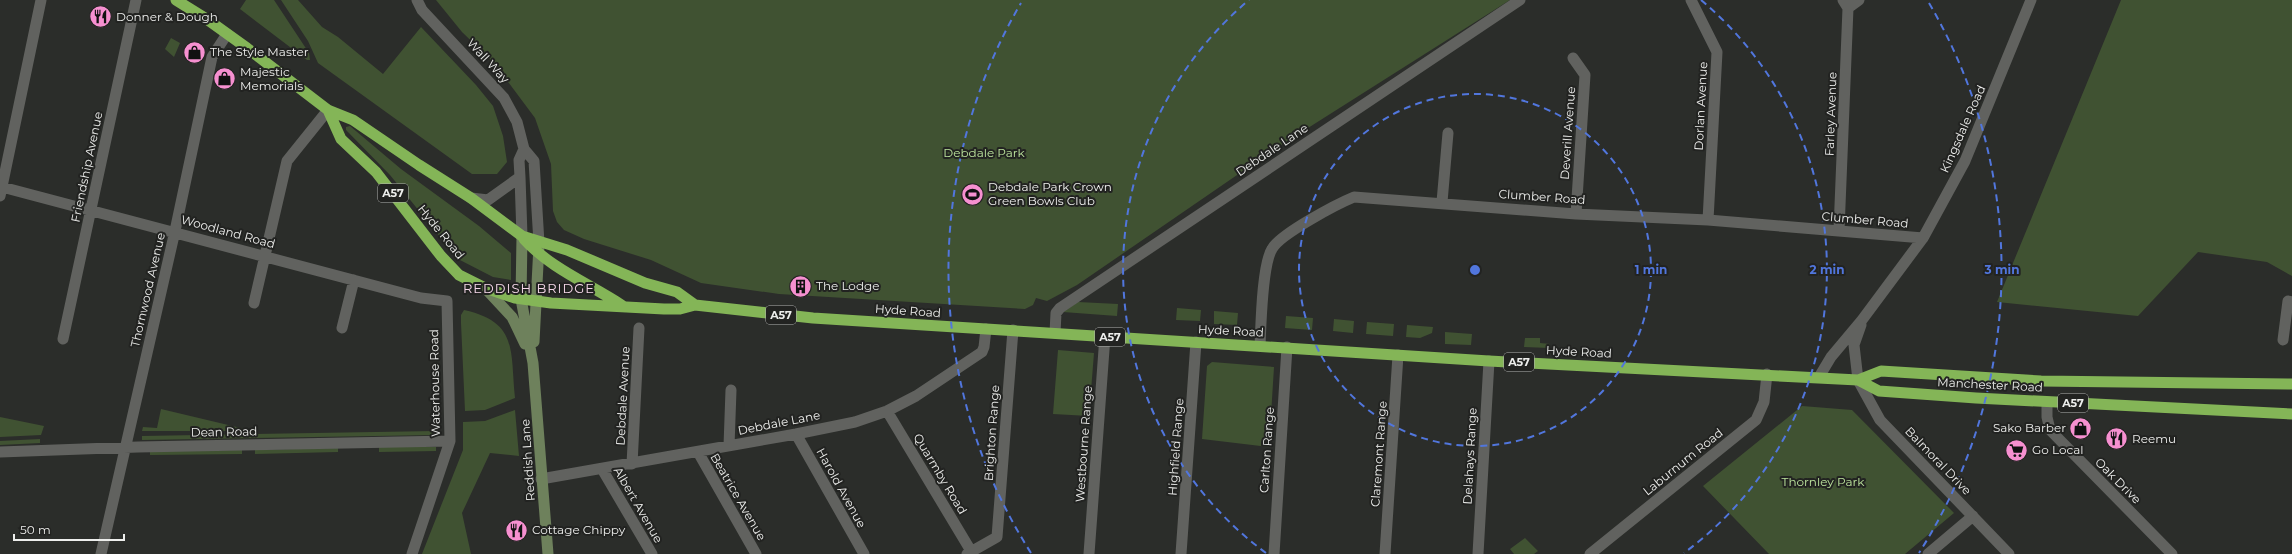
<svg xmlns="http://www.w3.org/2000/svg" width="2292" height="554" viewBox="0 0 2292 554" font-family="Montserrat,sans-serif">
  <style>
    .green { fill: #405232 }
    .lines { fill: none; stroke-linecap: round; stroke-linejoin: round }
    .minor { stroke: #61625f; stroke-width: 11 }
    .secondary { stroke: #6e815c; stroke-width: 11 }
    .trunk { stroke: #84b557; stroke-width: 11 }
    .ring { fill: none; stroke: #5176dd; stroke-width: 2; stroke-dasharray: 7 5 }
    .labels { text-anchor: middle; stroke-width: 4; stroke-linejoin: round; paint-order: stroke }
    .shield { fill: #222321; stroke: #b0b1af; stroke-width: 1 }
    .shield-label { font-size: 11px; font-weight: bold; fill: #edeeec }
    .poi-label { font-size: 12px; fill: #edeeec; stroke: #222321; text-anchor: start }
    .street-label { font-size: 12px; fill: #edeeec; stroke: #222321 }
    .park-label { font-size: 12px; fill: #bce49d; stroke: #222321 }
    .neighbourhood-label { font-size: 13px; letter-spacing: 1px; fill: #f6d8ea; stroke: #222321 }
    .centre { fill: #5176dd; stroke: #222321; stroke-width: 2 }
    .ring-label { font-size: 12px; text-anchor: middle; font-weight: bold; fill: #5176dd; stroke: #222321; stroke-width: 4; stroke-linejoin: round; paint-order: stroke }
  </style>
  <rect width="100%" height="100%" fill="#2b2d2a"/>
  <path class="green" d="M 246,0 L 274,0 L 309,53 L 310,60 L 307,60 L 240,9 Z
    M 281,0 L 298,0 L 322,27 L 338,37 L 383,74 L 421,27 L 476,85 L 493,106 L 503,136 L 507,162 L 497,174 L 472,174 L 318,63 L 308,41 Z
    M 436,0 L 1510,0 L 1278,147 L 1077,285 L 1047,301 L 1036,298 L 1033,305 L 1025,309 L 779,294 L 701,283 L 651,260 L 584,239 L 564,230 L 557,222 L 553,211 L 551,164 L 535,118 L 494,63 L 462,32 Z
    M 2121,0 L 2292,0 L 2292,276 L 2267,262 L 2198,252 L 2138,316 L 1997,302 Z
    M 171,38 L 180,43 L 174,57 L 165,49 Z
    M 350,126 L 401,169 L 479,226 L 511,253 L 511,280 L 493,277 L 458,259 L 390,175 L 346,130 L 346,127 Z
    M 1078,302 L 1118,304 L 1117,316 L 1063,312 Z
    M 1177,308 L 1201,310 L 1200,321 L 1176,320 Z
    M 464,310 C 519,322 510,352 515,398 L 485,410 L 465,411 L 461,323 L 461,315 Z
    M 1214,311 L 1238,313 L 1237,325 L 1214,324 Z
    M 1286,316 L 1313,318 L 1312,330 L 1285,328 Z
    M 1334,319 L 1354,321 L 1353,333 L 1333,331 Z
    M 1367,322 L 1394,324 L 1393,336 L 1366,334 Z
    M 1407,325 L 1433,327 L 1432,333 L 1420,338 L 1406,337 Z
    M 1445,332 L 1472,334 L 1471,345 L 1445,344 Z
    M 1525,338 L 1540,338 L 1540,343 L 1550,344 L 1550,348 L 1524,347 Z
    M 1058,350 L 1094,353 L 1089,416 L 1053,414 Z
    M 1212,362 L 1274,367 L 1269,447 L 1202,439 L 1207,366 Z
    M 1802,406 L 1852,410 L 1954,513 L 1905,554 L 1769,554 L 1703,486 Z
    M 161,409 L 245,429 L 245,431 L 142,431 L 143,427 L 157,428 Z
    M 515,410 L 519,456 L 490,453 L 462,513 L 471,554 L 422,554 L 463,450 L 463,422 L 485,421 Z
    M 0,417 L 44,426 L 41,435 L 0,437 Z
    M 436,431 L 436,435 L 142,440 L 142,436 Z
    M 40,439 L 40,443 L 0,445 L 0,441 Z
    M 379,447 L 436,447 L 436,451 L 379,452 Z
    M 338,448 L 338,452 L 255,454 L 255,450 Z
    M 242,450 L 242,454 L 150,455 L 150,451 Z
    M 1525,538 L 1538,551 L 1534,554 L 1514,554 L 1510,549 Z"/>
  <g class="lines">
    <path class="minor" d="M 417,0 L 422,10 L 504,98 L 517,122 L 524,149 L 534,161 L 539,243
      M 1691,0 L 1717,52 L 1708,220
      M 1848,8 L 1859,0
      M 1573,58 L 1585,75 L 1576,214
      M 520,177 L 522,236
      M 2,187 L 421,298 L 447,301 L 450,441 L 412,554
      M 0,196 L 41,0
      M 471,198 L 488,200 L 520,177 L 519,160 L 524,149
      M 1442,202 L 1448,133
      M 1839,230 L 1848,8 L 1843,0
      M 254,303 L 287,161 L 328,110
      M 1861,325 L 1854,345 L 1858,380 L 1880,420 L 2009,554
      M 342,328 L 354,280
      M 1055,333 L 1056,313 L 1060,308 L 1520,0
      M 63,339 L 136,0
      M 2283,340 L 2288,301 L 2292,302
      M 1260,346 C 1261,325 1262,265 1272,249 C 1280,234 1337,204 1354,197 L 1576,214 L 1708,220 L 1923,238
      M 1819,377 L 1831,357 L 1862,320 L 1923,238 L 1965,161 L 2031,0
      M 2047,402 L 2047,417 L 2050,430 L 2172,554
      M 887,411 L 971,551
      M 796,434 L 864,554
      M 729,446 L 731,390
      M 0,452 L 138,447 L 450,441
      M 698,452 L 756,554
      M 632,464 L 639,328
      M 602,469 L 652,554
      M 541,479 L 796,434 L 855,422 L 887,411 L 916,396 L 982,352 L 984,347 L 986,329
      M 101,554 L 175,231 L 212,57 L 227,34
      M 967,554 L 997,537 L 1013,330
      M 1089,554 L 1105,336
      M 1181,554 L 1196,342
      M 1274,554 L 1287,347
      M 1385,554 L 1398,355
      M 1478,554 L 1489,361
      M 1590,554 L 1756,420 L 1764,402 L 1767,374
      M 1928,554 L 1973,516"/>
    <path class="secondary" d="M 522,236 L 521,299 L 533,363 L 548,554
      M 485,288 L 512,317 L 525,344
      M 534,342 L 539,245"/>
    <path class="trunk" d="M 176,0 L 208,20 L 247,48 L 328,110 L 353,120 L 419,165 L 471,198 L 522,236 L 567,250 L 645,283 L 677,292 L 695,305
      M 328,110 L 341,139 L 376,172 L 441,256 L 459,275 L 485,288 L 515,298 L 551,303 L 664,309 L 680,309 L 695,305 L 813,318 L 1489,361 L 1858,380 L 1881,371 L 2041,381 L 2292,384
      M 524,239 C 551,269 590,284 623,306
      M 1858,380 L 1879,391 L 1976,398 L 2292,414"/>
  </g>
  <g class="ring">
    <circle cx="1475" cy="270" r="176"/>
    <path d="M1266 553A352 352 0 0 1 1249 0M1701 0A352 352 0 0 1 1684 553"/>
    <path d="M1031 553A527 527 0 0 1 1021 3M1929 3A527 527 0 0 1 1919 553"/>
  </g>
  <defs>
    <symbol id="restaurant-disc" viewBox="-11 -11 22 22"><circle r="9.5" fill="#f690d0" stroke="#222321"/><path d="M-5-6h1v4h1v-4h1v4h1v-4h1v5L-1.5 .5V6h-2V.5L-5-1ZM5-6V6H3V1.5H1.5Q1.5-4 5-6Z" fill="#111"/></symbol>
    <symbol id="shop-disc" viewBox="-11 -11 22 22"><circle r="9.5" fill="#f690d0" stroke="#222321"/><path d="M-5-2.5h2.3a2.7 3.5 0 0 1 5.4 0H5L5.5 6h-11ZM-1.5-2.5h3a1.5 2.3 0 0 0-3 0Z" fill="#111"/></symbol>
    <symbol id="stadium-disc" viewBox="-11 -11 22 22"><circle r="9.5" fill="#f690d0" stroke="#222321"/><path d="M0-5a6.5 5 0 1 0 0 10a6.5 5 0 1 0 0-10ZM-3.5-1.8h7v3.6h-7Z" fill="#111"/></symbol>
    <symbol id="building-disc" viewBox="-11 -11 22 22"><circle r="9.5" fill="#f690d0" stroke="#222321"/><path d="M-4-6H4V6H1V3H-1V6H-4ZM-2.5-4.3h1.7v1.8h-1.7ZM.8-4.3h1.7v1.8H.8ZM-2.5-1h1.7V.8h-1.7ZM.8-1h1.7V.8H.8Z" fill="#111"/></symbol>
    <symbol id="supermarket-disc" viewBox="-11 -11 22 22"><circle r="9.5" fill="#f690d0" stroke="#222321"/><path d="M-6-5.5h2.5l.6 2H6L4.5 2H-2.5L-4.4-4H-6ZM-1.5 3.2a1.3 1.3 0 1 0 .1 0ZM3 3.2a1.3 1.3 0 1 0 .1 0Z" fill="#111"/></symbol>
  </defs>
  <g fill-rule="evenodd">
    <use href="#restaurant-disc" x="88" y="4" width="25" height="25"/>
    <use href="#shop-disc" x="182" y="40" width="25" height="25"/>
    <use href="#shop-disc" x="212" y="66" width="25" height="25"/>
    <use href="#stadium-disc" x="960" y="182" width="25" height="25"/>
    <use href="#building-disc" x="788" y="274" width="25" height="25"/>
    <use href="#shop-disc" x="2068" y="416" width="25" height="25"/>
    <use href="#restaurant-disc" x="2104" y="426" width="25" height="25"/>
    <use href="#supermarket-disc" x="2004" y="438" width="25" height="25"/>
    <use href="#restaurant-disc" x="504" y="518" width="25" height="25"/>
  </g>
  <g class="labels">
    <g class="shield">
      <rect x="378" y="184" width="30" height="18" rx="3"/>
      <rect x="766" y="306" width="30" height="18" rx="3"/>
      <rect x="1095" y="328" width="30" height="18" rx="3"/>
      <rect x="1504" y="353" width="30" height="18" rx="3"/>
      <rect x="2058" y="394" width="30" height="18" rx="3"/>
    </g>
    <g class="shield-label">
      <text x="393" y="197">A57</text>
      <text x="781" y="319">A57</text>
      <text x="1110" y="341">A57</text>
      <text x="1519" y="366">A57</text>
      <text x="2073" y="407">A57</text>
    </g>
    <g class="poi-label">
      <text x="116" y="21">Donner &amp; Dough</text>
      <text x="210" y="56">The Style Master</text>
      <text x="240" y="76">Majestic<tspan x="240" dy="14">Memorials</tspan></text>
      <text x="988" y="191">Debdale Park Crown<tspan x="988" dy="14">Green Bowls Club</tspan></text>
      <text x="816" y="290">The Lodge</text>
      <text x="2066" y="432" text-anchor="end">Sako Barber</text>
      <text x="2132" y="443">Reemu</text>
      <text x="2032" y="454">Go Local</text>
      <text x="532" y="534">Cottage Chippy</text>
    </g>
    <g class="street-label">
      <text transform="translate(488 61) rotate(47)" y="4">Wall Way</text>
      <text transform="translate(1701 106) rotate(-87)" y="4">Dorlan Avenue</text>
      <text transform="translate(1831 114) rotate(-88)" y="4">Farley Avenue</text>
      <text transform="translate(1963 129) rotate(-66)" y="4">Kingsdale Road</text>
      <text transform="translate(1568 133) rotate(-86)" y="4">Deverill Avenue</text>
      <text transform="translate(1272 150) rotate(-34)" y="4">Debdale Lane</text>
      <text transform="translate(87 167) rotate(-78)" y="4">Friendship Avenue</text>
      <text transform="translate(1542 197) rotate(4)" y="4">Clumber Road</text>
      <text transform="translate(1865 220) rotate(5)" y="4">Clumber Road</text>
      <text transform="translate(228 232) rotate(15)" y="4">Woodland Road</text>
      <text transform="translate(441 232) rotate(51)" y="4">Hyde Road</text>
      <text transform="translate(148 290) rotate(-77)" y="4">Thornwood Avenue</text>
      <text transform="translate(908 311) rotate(4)" y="4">Hyde Road</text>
      <text transform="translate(1231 331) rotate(3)" y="4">Hyde Road</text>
      <text transform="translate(1579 352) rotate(3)" y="4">Hyde Road</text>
      <text transform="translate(435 383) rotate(-91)" y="4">Waterhouse Road</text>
      <text transform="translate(1990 385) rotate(3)" y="4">Manchester Road</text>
      <text transform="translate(623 396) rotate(-87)" y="4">Debdale Avenue</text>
      <text transform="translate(779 423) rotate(-11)" y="4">Debdale Lane</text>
      <text transform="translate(224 432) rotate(-1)" y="4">Dean Road</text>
      <text transform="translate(992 433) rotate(-86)" y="4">Brighton Range</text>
      <text transform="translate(1084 444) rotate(-86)" y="4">Westbourne Range</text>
      <text transform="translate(1176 447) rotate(-86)" y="4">Highfield Range</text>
      <text transform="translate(1267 450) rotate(-86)" y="4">Carlton Range</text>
      <text transform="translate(1379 454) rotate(-86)" y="4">Claremont Range</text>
      <text transform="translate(1470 456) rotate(-87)" y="4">Delahays Range</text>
      <text transform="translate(528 460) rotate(-94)" y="4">Reddish Lane</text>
      <text transform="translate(1938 461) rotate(46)" y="4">Balmoral Drive</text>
      <text transform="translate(1683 462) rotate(-39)" y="4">Laburnum Road</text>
      <text transform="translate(940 474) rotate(59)" y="4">Quarmby Road</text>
      <text transform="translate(2118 481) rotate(45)" y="4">Oak Drive</text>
      <text transform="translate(841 488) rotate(61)" y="4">Harold Avenue</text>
      <text transform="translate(738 497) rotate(60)" y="4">Beatrice Avenue</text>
      <text transform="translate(638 505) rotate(60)" y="4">Albert Avenue</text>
    </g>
    <g class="park-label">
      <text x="984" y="157">Debdale Park</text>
      <text x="1823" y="486">Thornley Park</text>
    </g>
    <g class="neighbourhood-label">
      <text x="529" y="293">REDDISH BRIDGE</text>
    </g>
  </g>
  <circle cx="1475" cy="270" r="6" class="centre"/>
  <g class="ring-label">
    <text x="1651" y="274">1 min</text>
    <text x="1827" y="274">2 min</text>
    <text x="2002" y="274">3 min</text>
  </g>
  <path d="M14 534v6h110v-6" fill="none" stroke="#edeeec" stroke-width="2"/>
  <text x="20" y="534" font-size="12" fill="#edeeec" stroke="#222321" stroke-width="3" paint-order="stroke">50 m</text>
</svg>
